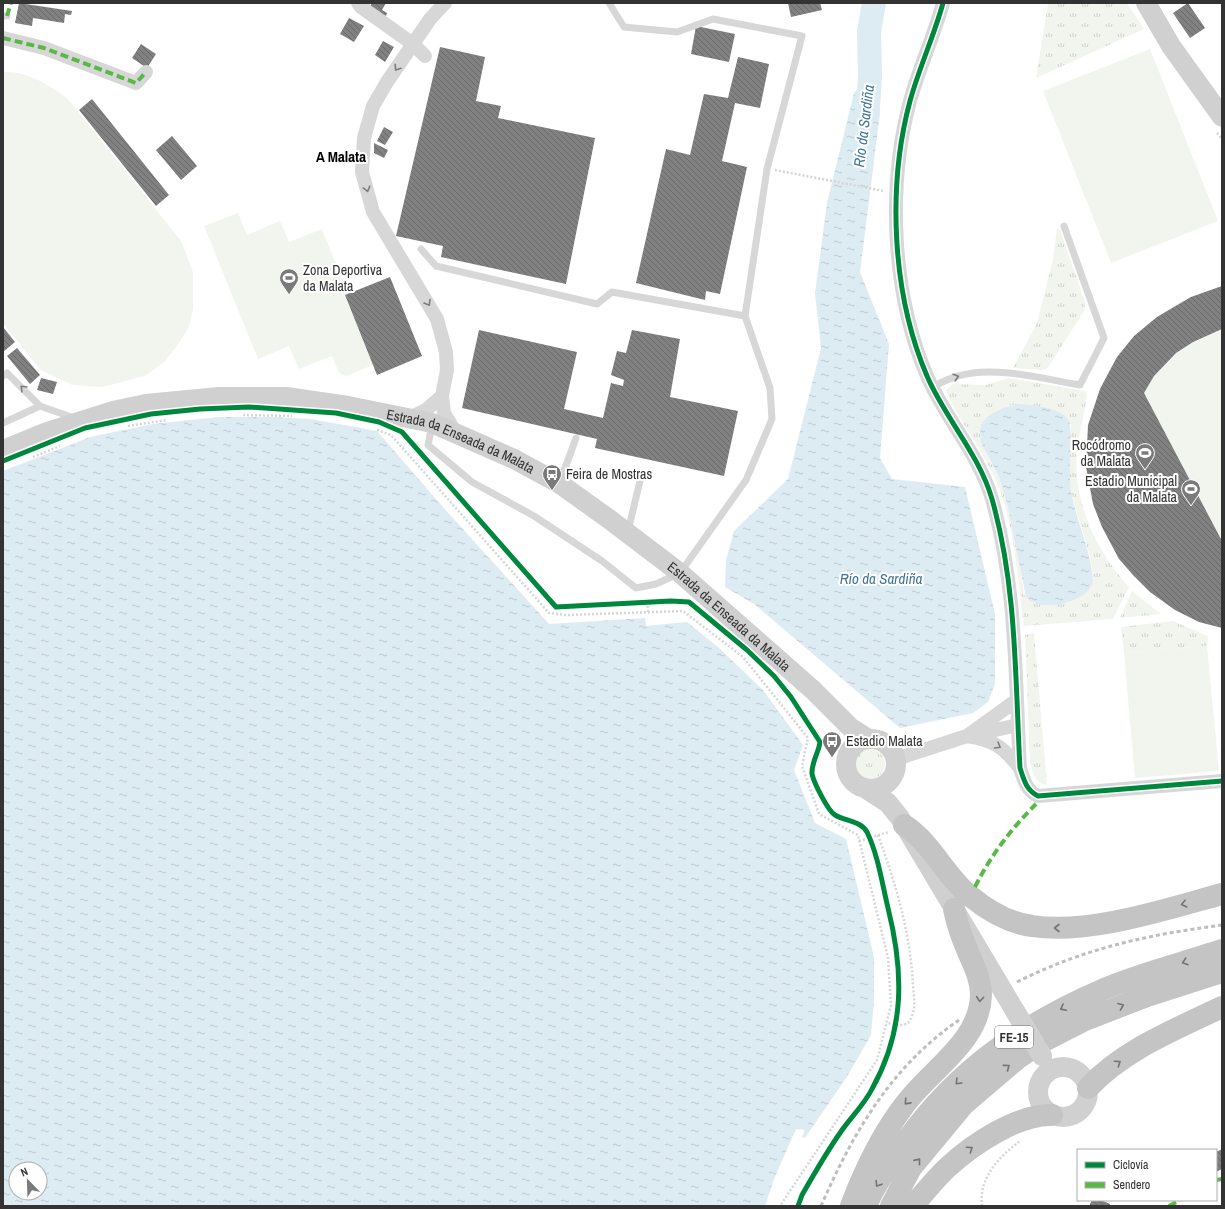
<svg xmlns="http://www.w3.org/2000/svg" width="1225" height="1209" viewBox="0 0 1225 1209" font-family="'Archivo Narrow',sans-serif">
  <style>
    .grass { fill: url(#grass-tufts); fill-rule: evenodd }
    .garden { fill: #f1f5ed }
    .water { fill: url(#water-ripples); fill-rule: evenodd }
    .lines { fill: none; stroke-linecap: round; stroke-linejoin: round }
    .river { stroke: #ddebf3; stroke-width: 24 }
    .building { fill: url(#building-back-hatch) }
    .path { stroke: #d6d6d6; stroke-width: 2.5; stroke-dasharray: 2 2; stroke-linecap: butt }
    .lane { stroke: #d7d7d7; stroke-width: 7 }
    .street { stroke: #d7d7d7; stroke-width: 14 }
    .secondary { stroke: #d0d0d0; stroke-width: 20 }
    .highway { stroke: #c4c4c4; stroke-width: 22 }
    .rail { stroke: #bebebe; stroke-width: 3; stroke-dasharray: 4 3; stroke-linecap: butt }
    .secondary-bridge { stroke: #d0d0d0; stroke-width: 20 }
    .quiet { stroke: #58b947; stroke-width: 4; stroke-dasharray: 8 4; stroke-linecap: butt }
    .cycleway-casing { stroke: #fff; stroke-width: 8 }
    .cycleway { stroke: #00873e; stroke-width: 5 }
    .oneway { stroke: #7d7d7d }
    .oneway2 { stroke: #747474 }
    .labels { text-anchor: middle; stroke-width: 4; stroke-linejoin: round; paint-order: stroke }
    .shield { fill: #fff; stroke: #707070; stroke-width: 1 }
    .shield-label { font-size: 13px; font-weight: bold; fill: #333 }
    .poi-label { font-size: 14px; fill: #333; stroke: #fff; text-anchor: start }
    .street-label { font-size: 14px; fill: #333; stroke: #fff }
    .water-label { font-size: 15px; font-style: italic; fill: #3f7597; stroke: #fff }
    .neighbourhood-label { font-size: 15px; font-weight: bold; fill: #000; stroke: #fff }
  </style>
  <defs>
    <pattern id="grass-tufts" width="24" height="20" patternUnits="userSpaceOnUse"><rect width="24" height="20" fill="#f1f5ed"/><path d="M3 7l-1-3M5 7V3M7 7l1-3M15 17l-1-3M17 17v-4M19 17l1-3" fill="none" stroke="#cfd2cc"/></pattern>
    <pattern id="water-ripples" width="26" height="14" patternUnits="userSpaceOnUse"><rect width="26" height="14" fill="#ddebf3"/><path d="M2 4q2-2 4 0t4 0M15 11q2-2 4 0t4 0" fill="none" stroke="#becad1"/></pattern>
    <pattern id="building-back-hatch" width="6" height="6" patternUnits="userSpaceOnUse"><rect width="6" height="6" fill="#818181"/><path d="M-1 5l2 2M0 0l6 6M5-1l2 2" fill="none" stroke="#6a6a6a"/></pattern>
  </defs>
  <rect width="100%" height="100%" fill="#fff"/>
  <path class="grass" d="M 1048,3 L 1127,3 L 1144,29 L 1036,78 Z
    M 1057,228 L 1060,230 L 1085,302 L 1084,311 L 1047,369 L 1040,370 L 1013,368 L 1037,323 L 1053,259 Z
    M 1009,378 L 1085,391 L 1087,395 C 1085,413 1079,431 1077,450 C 1072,500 1096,551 1129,587 L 1113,619 L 1024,626 C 1017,575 1015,519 992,472 C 979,444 957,419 946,390 L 953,384 L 986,385 ZM 1012,405 L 1069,422 L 1071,425 C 1070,445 1067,465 1070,484 C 1075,517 1092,548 1093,581 C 1092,586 1089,590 1084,594 C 1066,609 1047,603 1026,597 L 1024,594 C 1018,556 1015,514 999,478 C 992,463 975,441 982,424 C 986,414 1002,408 1012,405 Z
    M 1132,591 L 1161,614 L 1120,618 Z
    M 1173,621 L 1208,636 L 1207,646 L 1124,653 L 1121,627 Z
    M 1034,633 L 1047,785 C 1035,783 1033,774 1030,763 L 1025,635 Z
    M855 764a15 15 0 1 1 30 0a15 15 0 1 1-30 0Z"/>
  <path class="garden" d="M 1150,49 L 1218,221 L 1111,263 L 1043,91 Z
    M 3,72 C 28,71 47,84 67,98 L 181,241 L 193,272 L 193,309 L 189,327 L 177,346 L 164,362 L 145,376 L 102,387 L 72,385 L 41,370 L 3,323 Z
    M 238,213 L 247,235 L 280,221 L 289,242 L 322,229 L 348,294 L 345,296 L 373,365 L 346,376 L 339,373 L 332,356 L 299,369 L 289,346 L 258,359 L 204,226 Z
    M 1222,286 L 1222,622 L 1100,389 C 1122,337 1168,300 1222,286 Z
    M 1207,646 L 1219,771 L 1135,778 L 1124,653 Z"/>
  <path class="water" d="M 870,75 L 880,113 L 860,272 L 889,344 L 880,458 L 892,479 L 965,487 L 995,614 L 995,684 L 988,702 L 973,713 L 900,728 L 754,604 L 725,587 L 726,560 L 734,531 L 788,479 L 821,348 L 815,293 L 827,203 L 854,93 Z
    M 1018,404 C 1033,405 1060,407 1069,421 C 1072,427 1069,471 1070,482 C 1073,516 1091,547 1093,581 C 1090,603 1040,613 1026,597 L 1007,503 L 999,477 L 981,443 L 980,433 L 981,424 L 989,415 L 1003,408 Z
    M 218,417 L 273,417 L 311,419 L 377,431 L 442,506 L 549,624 L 645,618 L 646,626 L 687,622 L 718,647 L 763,690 L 803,745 L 794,770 L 815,823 L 846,839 L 874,957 L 874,1001 L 871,1035 L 848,1075 L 805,1138 L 802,1137 L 805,1130 L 796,1129 L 774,1179 L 765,1206 L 3,1206 L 3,471 L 90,437 L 153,424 ZM 16,1169 L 40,1169 L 40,1193 L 16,1193 Z"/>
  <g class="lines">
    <path class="river" d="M 868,108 L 870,75 L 869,32 L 874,3"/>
  </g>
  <path class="building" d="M 19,3 L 72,11 L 71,15 L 65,14 L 64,23 L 33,18 L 32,26 L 15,23 Z
    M 372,3 L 386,3 L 382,10 L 387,13 L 386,16 L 369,8 Z
    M 788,3 L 820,3 L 822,10 L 791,17 Z
    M 1188,3 L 1205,28 L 1190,38 L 1173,13 Z
    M 349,18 L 364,26 L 354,42 L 340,34 Z
    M 696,26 L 735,34 L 729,62 L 691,54 Z
    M 383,41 L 394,47 L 385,62 L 375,55 Z
    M 141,44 L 156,54 L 147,68 L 132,58 Z
    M 440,47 L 485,57 L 476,101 L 501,106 L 498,118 L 595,138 L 566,284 L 441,257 L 443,246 L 396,236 Z
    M 738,57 L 769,64 L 760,108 L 735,103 L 722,161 L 747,167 L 720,294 L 706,291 L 705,300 L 636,283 L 666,149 L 690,155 L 704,94 L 728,98 Z
    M 92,99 L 169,195 L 156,206 L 79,110 Z
    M 384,127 L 393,132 L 385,145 L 377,141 Z
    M 172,136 L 197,166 L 181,180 L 156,150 Z
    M 374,143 L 388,150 L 384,158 L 374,153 Z
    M 390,277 L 422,356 L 377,375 L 345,295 Z
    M 1222,286 L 1222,329 L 1193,342 L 1176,353 L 1154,376 L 1144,393 L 1222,541 L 1222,628 L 1199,622 L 1175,610 L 1150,592 L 1133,575 L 1119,559 L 1102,527 L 1093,504 L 1086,467 L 1088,425 L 1100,389 L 1117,357 L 1134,336 L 1157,317 L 1191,297 Z
    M 3,327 L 15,342 L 3,352 Z
    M 479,330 L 577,352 L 564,409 L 603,418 L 611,383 L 623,386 L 624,380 L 611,375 L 617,351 L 626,353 L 632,330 L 680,339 L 670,397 L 738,411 L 724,476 L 595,448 L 597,439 L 462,408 Z
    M 17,348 L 40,375 L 30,384 L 7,356 Z
    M 41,378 L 57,382 L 53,394 L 37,390 Z
    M 1222,1149 L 1222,1169 L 1216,1172 L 1216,1152 Z
    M 1092,1200 L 1101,1200 L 1110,1204 L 1110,1206 L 1089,1206 Z"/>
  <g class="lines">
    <path class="path" d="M 1217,133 L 1222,139
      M 775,170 L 884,191
      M 243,415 L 292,416
      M 128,426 L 167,420
      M 377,430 L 391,435 L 549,613 L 567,615 L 683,611 L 743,657 L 808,738 L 802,766 L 819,814 L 858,835 L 888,958 L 891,1005 L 877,1060 L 780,1206
      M 33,457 L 60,446
      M 647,598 L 648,612
      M 878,835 C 896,885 910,931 913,985 C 914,999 917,1011 908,1023 L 903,1025 L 886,1023
      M 859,841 L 889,832
      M 982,1206 C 978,1178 1000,1156 1020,1141"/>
    <path class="lane" d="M 3,16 L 7,16
      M 421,249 L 436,266 L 597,304 L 612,292 L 745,316
      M 3,376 L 7,373 L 40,406 L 74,418
      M 932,387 C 941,383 949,378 958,376 C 994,365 1043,379 1080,385 L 1104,338 L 1064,226
      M 3,423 L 40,406
      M 432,425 L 428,445 L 472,482 L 534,516 L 602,561 L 636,588 L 656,584 L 680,573 L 746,480 L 772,419 L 770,388 L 745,316 L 767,169 L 802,36 L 713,19 L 677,32 L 624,27 L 609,3
      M 560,482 L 576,438
      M 628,531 L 640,481"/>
    <path class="street" d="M 358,3 L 361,7 L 413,44 L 425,56
      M 445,3 L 430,19 L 387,82 L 373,106 L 364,138 L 362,172 L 373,212 L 437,319 L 446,352 L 447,370 L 442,396 L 444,413 L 456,433
      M 943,3 C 934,36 919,68 910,101 C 887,187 892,294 927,376 C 945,418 979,454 992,499 C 1017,587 1015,678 1020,768 C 1024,780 1026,790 1038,796 L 1222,781
      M 3,38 L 44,48 L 136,83 L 146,72
      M 409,418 L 426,410 L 442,396
      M 1017,700 L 967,736 C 994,740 1003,747 1020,768
      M 896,759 L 967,736 L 1018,725"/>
    <g class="secondary">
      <path d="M 1146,3 L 1171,46 L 1222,117"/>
      <path id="s1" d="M 3,450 L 47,432 L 113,411 L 146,404 L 219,397 L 286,397 L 348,406 L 432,423 L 514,459 L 560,484 L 609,519 L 680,573 L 813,690 L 851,728 L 867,738"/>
      <circle cx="871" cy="764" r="25"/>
      <path d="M 868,790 L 888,803 L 900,818 L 1015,1011"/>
      <circle cx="1063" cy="1092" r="25"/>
    </g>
    <path class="highway" d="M 904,825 C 933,844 944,875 970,896 C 987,910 1009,923 1032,926 C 1089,935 1166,909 1222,894
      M 1088,1088 C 1123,1050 1176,1029 1222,1007
      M 851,1206 C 864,1172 881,1136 903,1107 C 928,1071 980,1043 981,995 C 981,979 974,966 968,952 C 962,938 957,924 954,909
      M 866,1206 C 876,1182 892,1161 907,1140 C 958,1069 1025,1023 1104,989 C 1142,973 1183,963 1222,950
      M 891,1206 L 911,1168 L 964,1104 L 1017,1059 L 1042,1042 L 1085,1020 L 1147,996 L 1222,972
      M 913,1206 C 924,1193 935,1179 948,1167 C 973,1144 1018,1114 1052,1115"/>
    <path class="rail" d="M 1017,982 C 1085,948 1147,935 1222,925
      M 821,1206 C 854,1131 891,1067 959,1020"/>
    <path class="secondary-bridge" d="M 1015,1011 L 1042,1056"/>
    <path class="quiet" d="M 7,16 L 11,3
      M 3,38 L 44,48 L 136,83 L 146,72
      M 975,887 C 991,855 1011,829 1036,804
      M 1216,1180 L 1222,1179
      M 1169,1206 L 1180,1200"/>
    <defs>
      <path id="cycleway" d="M 943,3 C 934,36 919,68 910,101 C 887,187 892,294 927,376 C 945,418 979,454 992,499 C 1017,587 1015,678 1020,768 C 1024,780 1026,790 1038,796 L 1222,781
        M 3,461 L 85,428 L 151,414 L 200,409 L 249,407 L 336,413 L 379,422 L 402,432 L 556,607 L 671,601 L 689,602 L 747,650 L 774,676 L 791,697 L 820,742 C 819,752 811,763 812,774 C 814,783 828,811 835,815 C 845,821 861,821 867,832 C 878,855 882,883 888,908 C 904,972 905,1030 872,1089 C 864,1105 850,1118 840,1133 C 826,1153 814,1174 802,1195 L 798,1206"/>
    </defs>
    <use href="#cycleway" class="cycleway-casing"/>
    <use href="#cycleway" class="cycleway"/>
  </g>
  <defs><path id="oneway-chevron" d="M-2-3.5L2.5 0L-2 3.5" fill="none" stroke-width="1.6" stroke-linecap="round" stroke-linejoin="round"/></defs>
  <g class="oneway">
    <use href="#oneway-chevron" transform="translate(397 68) rotate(124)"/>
    <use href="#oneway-chevron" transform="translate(367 189) rotate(75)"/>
    <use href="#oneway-chevron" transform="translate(428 303) rotate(59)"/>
    <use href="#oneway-chevron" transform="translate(956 377) rotate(-17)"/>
    <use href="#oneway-chevron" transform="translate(23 388) rotate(-134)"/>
    <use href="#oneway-chevron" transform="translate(998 746) rotate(30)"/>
  </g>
  <g class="oneway2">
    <use href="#oneway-chevron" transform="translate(1184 904) rotate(166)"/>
    <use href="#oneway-chevron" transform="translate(1057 928) rotate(180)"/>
    <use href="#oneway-chevron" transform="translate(1185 962) rotate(162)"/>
    <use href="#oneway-chevron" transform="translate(980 999) rotate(95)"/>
    <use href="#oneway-chevron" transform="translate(1121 1006) rotate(-21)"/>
    <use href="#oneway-chevron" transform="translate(1063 1008) rotate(153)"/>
    <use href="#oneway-chevron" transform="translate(1118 1063) rotate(-34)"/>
    <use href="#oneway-chevron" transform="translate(1007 1067) rotate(-37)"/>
    <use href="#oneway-chevron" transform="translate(958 1082) rotate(135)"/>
    <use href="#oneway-chevron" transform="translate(907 1102) rotate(132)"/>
    <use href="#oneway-chevron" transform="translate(970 1149) rotate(-34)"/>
    <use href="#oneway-chevron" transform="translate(918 1161) rotate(-51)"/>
    <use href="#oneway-chevron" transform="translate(878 1184) rotate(122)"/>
  </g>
  <defs>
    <symbol id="stadium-pin" viewBox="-11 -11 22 30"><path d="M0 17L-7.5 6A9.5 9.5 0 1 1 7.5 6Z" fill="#7a7a7a" stroke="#fff"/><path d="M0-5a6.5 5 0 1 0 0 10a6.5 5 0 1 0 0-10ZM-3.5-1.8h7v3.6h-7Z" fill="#fff"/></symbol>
    <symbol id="bus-pin" viewBox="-11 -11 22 30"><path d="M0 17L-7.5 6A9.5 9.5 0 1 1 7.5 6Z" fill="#7a7a7a" stroke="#fff"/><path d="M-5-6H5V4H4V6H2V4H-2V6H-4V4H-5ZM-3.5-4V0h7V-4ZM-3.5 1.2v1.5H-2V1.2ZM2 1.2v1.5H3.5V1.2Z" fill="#fff"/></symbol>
  </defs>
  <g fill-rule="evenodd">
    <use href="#stadium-pin" x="278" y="267" width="22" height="30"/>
    <use href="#stadium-pin" x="1134" y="442" width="22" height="30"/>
    <use href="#bus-pin" x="541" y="463" width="22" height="30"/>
    <use href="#stadium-pin" x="1180" y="478" width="22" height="30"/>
    <use href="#bus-pin" x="821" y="730" width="22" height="30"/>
  </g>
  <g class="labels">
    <rect class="shield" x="995" y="1026" width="38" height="22" rx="3"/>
    <g class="shield-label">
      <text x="1014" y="1042">FE-15</text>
    </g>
    <g class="poi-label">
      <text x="303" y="275">Zona Deportiva<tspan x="303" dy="16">da Malata</tspan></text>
      <text x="1131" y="450" text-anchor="end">Rocódromo<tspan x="1131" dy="16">da Malata</tspan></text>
      <text x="566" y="479">Feira de Mostras</text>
      <text x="1177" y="486" text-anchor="end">Estadio Municipal<tspan x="1177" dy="16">da Malata</tspan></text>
      <text x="846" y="746">Estadio Malata</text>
    </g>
    <g class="street-label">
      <text dy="5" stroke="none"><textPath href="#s1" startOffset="472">Estrada da Enseada da Malata</textPath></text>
      <text dy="5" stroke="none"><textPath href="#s1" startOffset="796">Estrada da Enseada da Malata</textPath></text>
    </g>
    <g class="water-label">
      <text transform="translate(864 126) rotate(-83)" y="5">Río da Sardiña</text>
      <text x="881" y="584">Río da Sardiña</text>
    </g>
    <g class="neighbourhood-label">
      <text x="341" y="162">A Malata</text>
    </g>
  </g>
  <rect width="1225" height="1209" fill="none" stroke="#333333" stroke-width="8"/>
  <rect x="1077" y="1149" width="140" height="52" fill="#ffffff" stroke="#adadad"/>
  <rect x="1085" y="1162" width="20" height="6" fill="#00873e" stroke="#adadad"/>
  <text x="1113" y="1169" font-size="12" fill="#333333">Ciclovía</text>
  <rect x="1085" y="1182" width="20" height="6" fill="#58b947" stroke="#adadad"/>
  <text x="1113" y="1189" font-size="12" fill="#333333">Sendero</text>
  <g transform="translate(28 1181) rotate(337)"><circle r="19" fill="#ffffff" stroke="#adadad"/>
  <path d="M0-3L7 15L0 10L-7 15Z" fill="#7a7a7a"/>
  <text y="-6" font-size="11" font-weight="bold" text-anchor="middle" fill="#333333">N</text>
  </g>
</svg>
